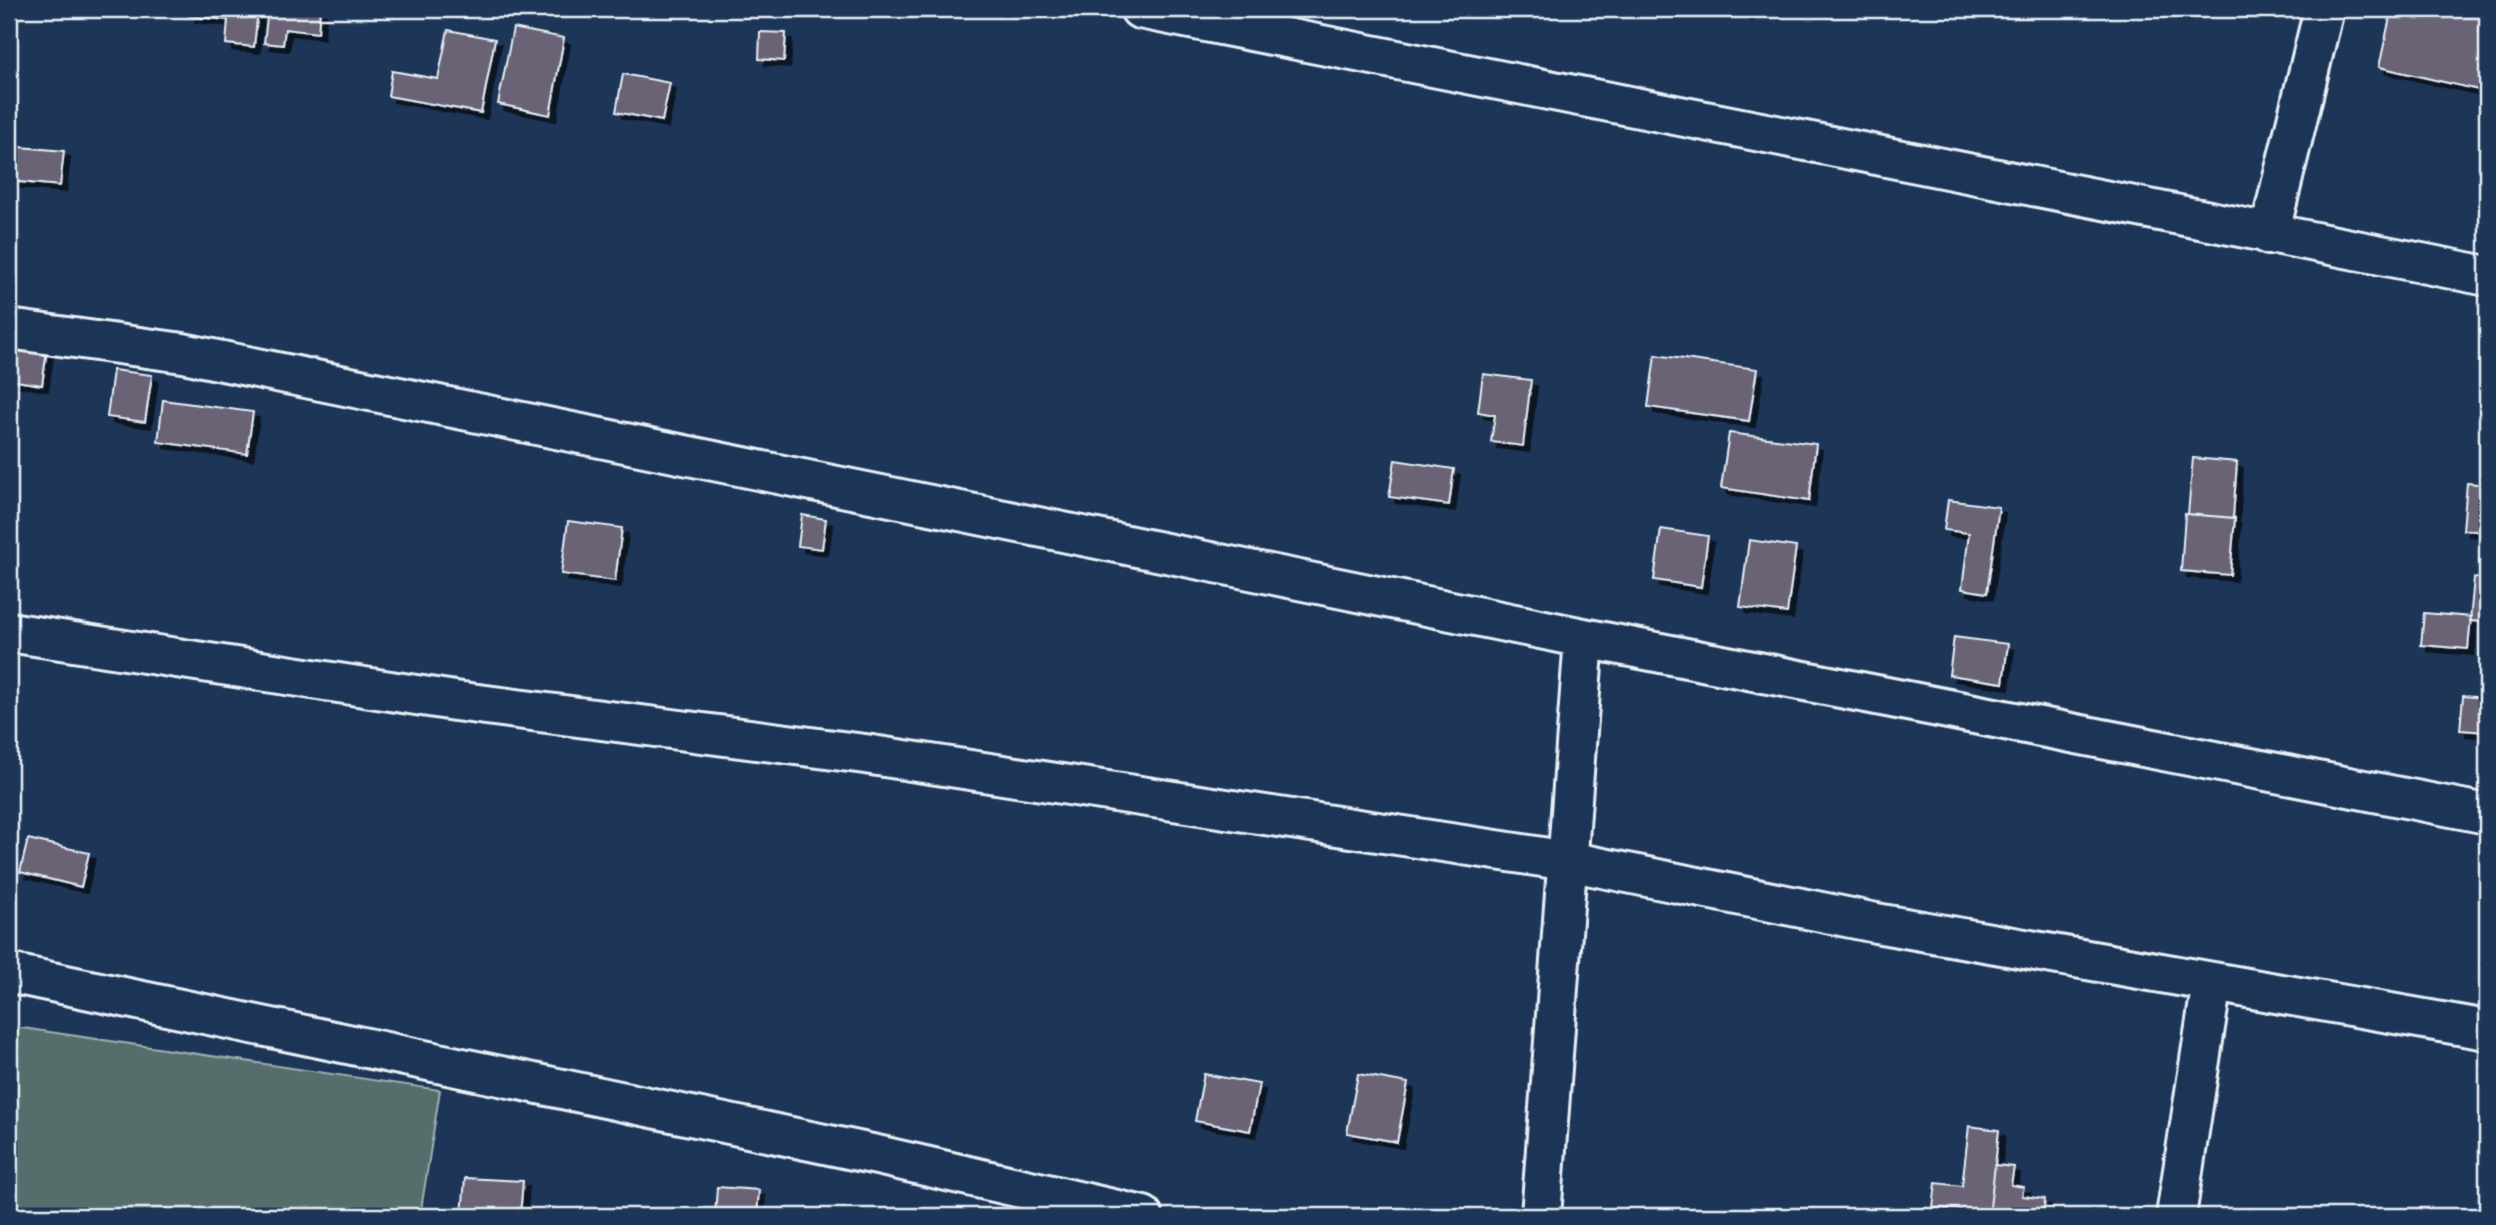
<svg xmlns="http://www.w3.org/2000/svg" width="2496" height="1225" viewBox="0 0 2496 1225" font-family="Kalam,sans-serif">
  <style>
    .green { fill: #556e6c; stroke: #9eb0b2; stroke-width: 2 }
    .building { fill: #696475; stroke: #e8f1f8; stroke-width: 2; filter: url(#shadow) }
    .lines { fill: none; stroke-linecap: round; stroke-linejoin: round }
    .minor-casing { stroke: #e8f1f8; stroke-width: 44 }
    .minor { stroke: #1d3557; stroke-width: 38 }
  </style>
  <defs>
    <filter id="shadow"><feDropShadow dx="6" dy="6" stdDeviation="0" flood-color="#0009"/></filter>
  </defs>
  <rect width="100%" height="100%" fill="#1d3557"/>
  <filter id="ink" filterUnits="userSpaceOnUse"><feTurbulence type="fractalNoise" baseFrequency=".0143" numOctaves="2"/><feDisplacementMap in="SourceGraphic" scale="14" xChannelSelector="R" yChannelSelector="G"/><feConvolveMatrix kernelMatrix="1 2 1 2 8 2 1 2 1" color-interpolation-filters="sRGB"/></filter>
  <g filter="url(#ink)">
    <path class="green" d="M 9,1026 L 440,1090 L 420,1216 L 9,1216 Z"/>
    <path class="building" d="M 190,9 L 258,9 L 254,47 L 226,44 L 228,20 L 189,16 Z
      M 268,9 L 320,9 L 318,33 L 285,29 L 283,45 L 264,43 Z
      M 2420,9 L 2465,9 L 2484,13 L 2479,33 L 2487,35 L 2487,92 L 2379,67 L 2391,13 L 2418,19 Z
      M 513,28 L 564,38 L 550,115 L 498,104 Z
      M 448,30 L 495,39 L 481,113 L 388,96 L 392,71 L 438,79 Z
      M 760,32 L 786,33 L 784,61 L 759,59 Z
      M 623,74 L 670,83 L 662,121 L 616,112 Z
      M 9,146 L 64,151 L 60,186 L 9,181 Z
      M 9,345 L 47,350 L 42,385 L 9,380 Z
      M 1655,355 L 1757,369 L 1749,421 L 1648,407 Z
      M 113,370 L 152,375 L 145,422 L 107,417 Z
      M 1483,374 L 1531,380 L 1523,446 L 1491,442 L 1495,415 L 1478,412 Z
      M 163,400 L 253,412 L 247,454 L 158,442 Z
      M 1729,433 L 1816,444 L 1809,501 L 1721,488 Z
      M 2193,458 L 2237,462 L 2233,518 L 2188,514 Z
      M 1395,460 L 1454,469 L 1449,505 L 1389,497 Z
      M 2467,483 L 2487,485 L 2487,532 L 2463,530 Z
      M 1948,500 L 1999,507 L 1987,593 L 1962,589 L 1969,533 L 1944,530 Z
      M 2185,514 L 2235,518 L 2230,575 L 2181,571 Z
      M 802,515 L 826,519 L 822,549 L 798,546 Z
      M 568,521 L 622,528 L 615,581 L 561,574 Z
      M 1661,529 L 1708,536 L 1701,587 L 1654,580 Z
      M 1749,540 L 1796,547 L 1787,613 L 1740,607 Z
      M 2474,578 L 2487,579 L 2487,622 L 2470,621 Z
      M 2424,613 L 2471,617 L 2468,649 L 2421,645 Z
      M 1954,637 L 2008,644 L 2003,683 L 1949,675 Z
      M 2463,696 L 2487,698 L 2487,732 L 2460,730 Z
      M 28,839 L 89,853 L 81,887 L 20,872 Z
      M 1204,1074 L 1259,1084 L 1250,1131 L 1195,1121 Z
      M 1358,1074 L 1408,1083 L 1397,1142 L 1347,1133 Z
      M 1969,1126 L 1999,1130 L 1989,1216 L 1959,1216 L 1960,1210 L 1933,1208 L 1936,1183 L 1962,1186 Z
      M 1995,1165 L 2014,1167 L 2011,1185 L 2024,1187 L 2022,1196 L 2045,1199 L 2043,1216 L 1989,1216 Z
      M 465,1178 L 523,1181 L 520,1216 L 462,1216 Z
      M 717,1187 L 759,1190 L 757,1216 L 715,1216 Z"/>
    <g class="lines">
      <defs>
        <path id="minor" d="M 1140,9 L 2487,276
          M 2269,235 L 2324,9
          M 9,329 L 183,353 L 1584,638 L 2487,814
          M 9,632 L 455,701 L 865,754 L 1568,861 L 1876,923 L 2487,1030
          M 9,973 L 877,1155 L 1143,1216
          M 1541,1216 L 1584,638
          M 2176,1216 L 2212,982"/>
      </defs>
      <use href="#minor" class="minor-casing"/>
      <use href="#minor" class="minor"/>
    </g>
  </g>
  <rect width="2496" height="1225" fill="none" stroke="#1d3557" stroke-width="35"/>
  <rect x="18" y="18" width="2461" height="1190" fill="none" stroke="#e8f1f8" stroke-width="2.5" filter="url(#ink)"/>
</svg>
